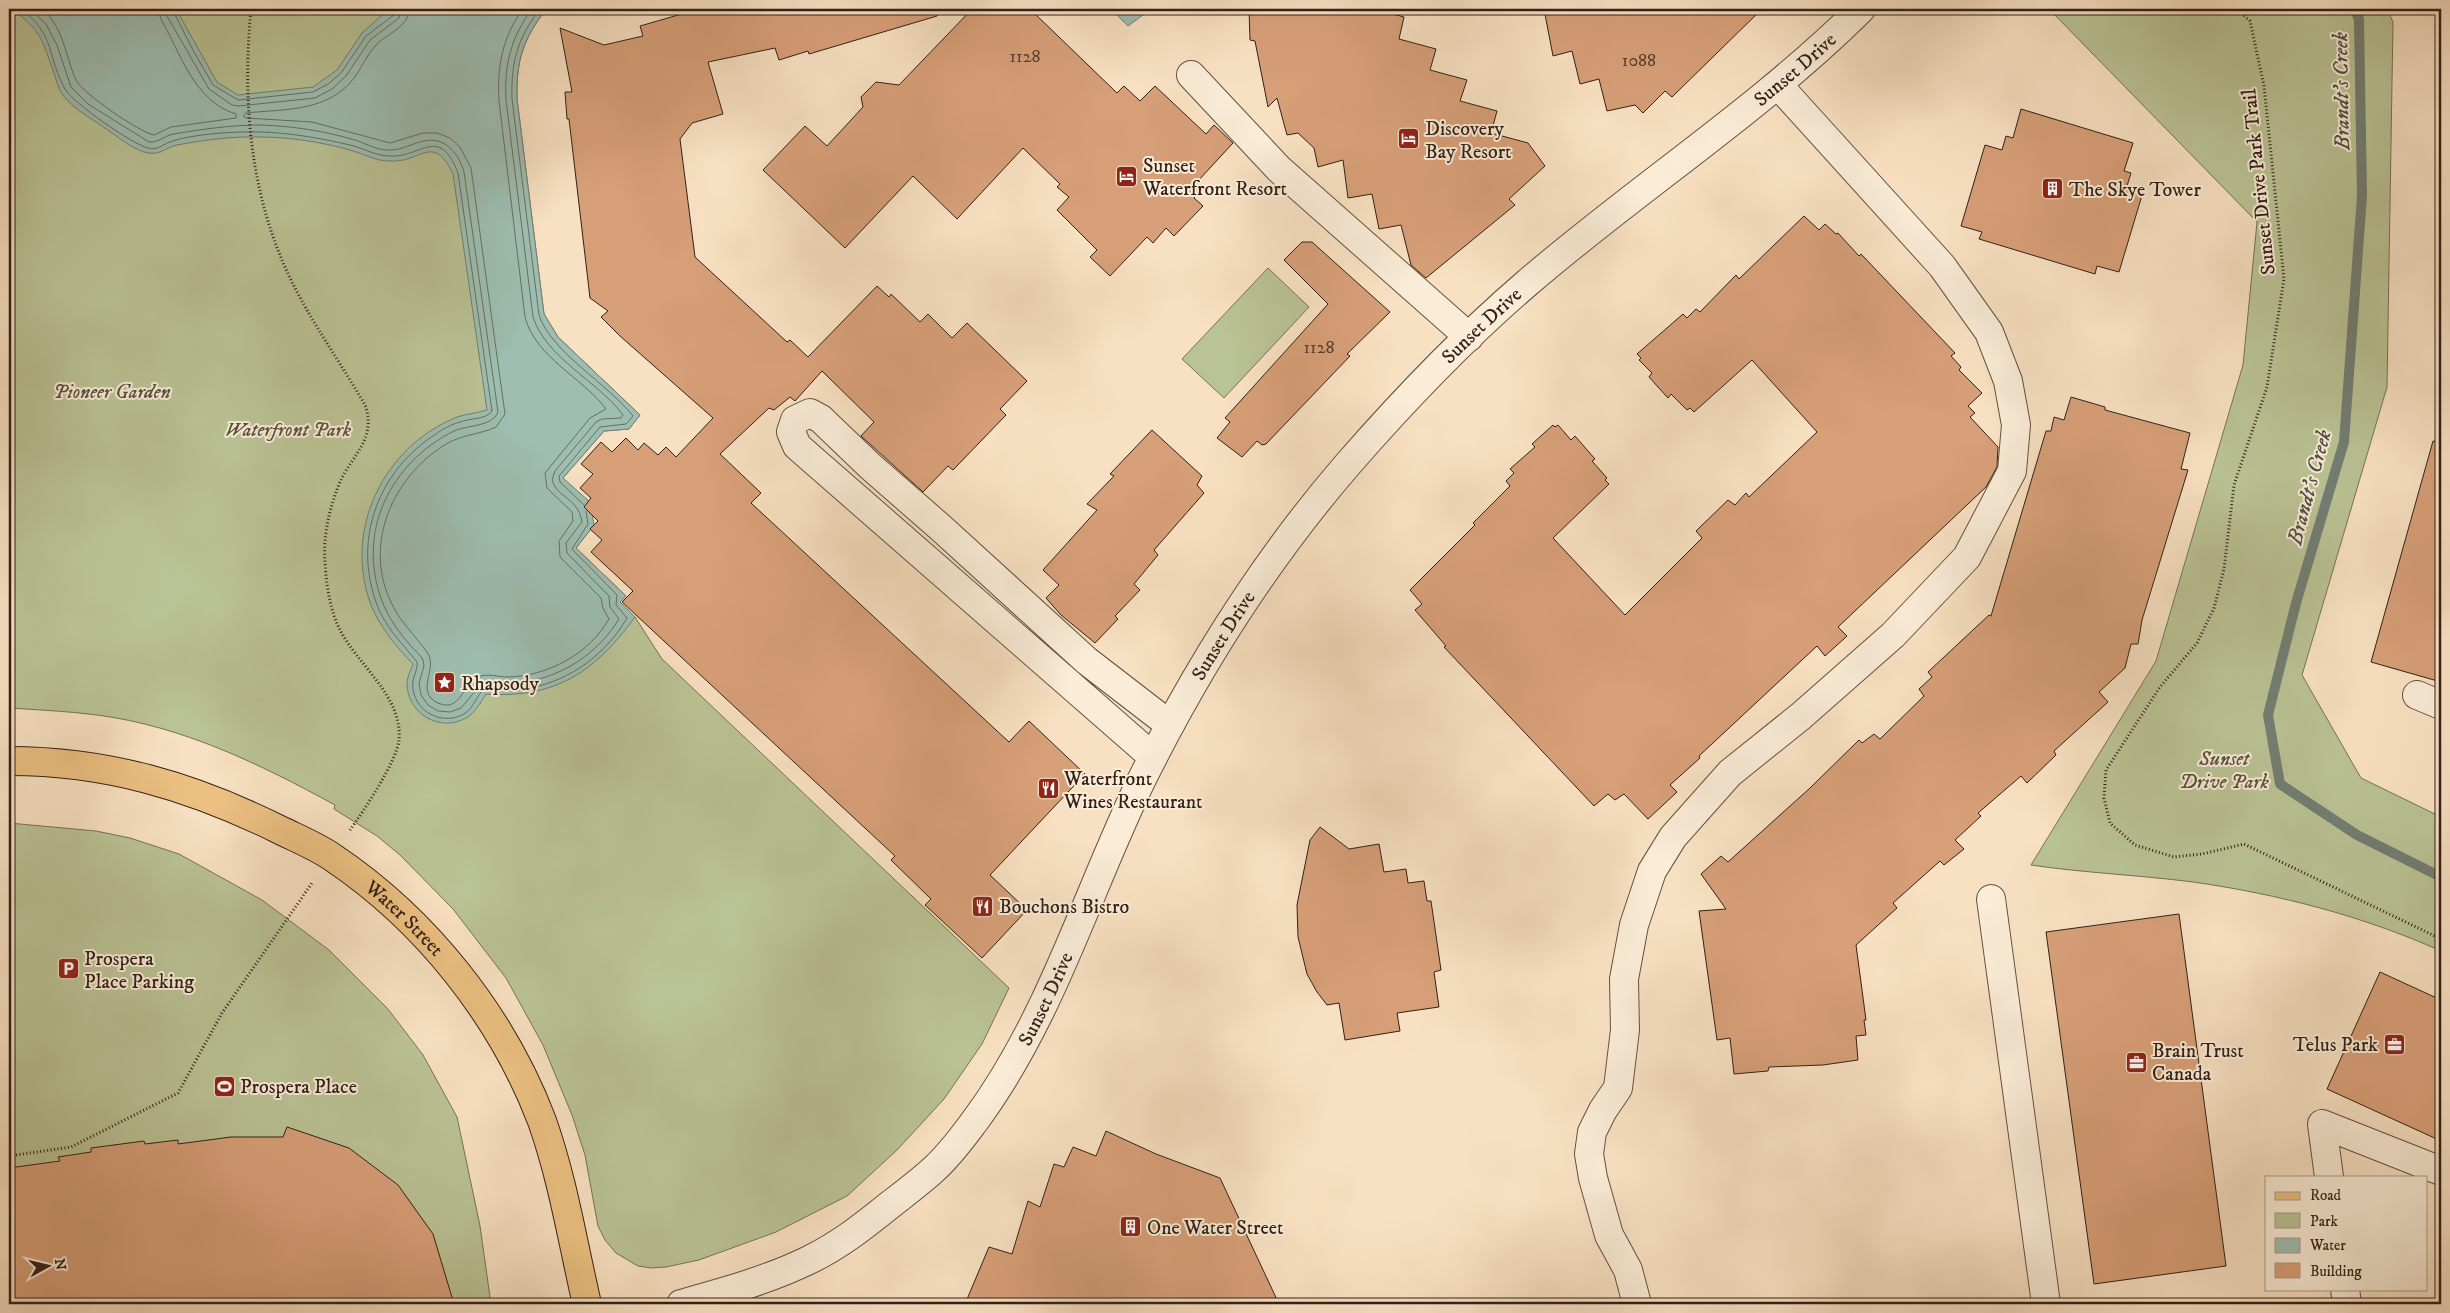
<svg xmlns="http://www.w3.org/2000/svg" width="2450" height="1313" viewBox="0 0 2450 1313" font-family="'IM FELL DW Pica',serif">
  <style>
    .green { fill: #bac395; stroke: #767256 }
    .water { fill: #9dbeb1; stroke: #727f74 }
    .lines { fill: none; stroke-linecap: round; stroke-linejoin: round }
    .shore { stroke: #686f64; stroke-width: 1 }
    .stream { stroke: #727f74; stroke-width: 10 }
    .building { fill: #d79f78; stroke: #322018 }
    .minor-casing { stroke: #645042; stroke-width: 30 }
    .major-casing { stroke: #322018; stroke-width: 30 }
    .path { stroke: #322018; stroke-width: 3; stroke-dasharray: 1 2.5; stroke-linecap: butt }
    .minor { stroke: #faecd7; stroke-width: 28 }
    .major { stroke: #ecc081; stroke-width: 28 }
    .labels { text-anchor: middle; stroke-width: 4; stroke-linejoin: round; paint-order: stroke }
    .number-label { font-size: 18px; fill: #5b4030 }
    .street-label { font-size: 20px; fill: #322018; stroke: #faecd7 }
    .poi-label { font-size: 20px; fill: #322018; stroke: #faecd7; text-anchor: start }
    .park-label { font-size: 20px; font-style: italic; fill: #5b513e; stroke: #faecd7 }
    .water-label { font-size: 21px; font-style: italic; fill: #524f46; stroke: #faecd7 }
  </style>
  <rect width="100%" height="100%" fill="#f8e1c2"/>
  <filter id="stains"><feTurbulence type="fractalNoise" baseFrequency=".004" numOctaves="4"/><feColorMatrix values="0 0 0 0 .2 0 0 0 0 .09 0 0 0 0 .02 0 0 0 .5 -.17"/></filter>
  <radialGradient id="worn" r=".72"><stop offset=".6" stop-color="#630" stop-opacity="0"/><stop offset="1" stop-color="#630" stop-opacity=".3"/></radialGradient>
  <path class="green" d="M 9,9 L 546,9 C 523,40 516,60 517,99 L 544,314 L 558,337 L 640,415 L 629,429 L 604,431 L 563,478 L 594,525 L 576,548 L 626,596 L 620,602 L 635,617 L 662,659 L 1009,988 L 982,1044 L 944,1099 L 897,1150 L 847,1196 L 776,1232 L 699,1260 L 666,1267 L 651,1268 L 638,1266 L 616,1253 L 605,1240 L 598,1226 L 585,1155 L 572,1115 L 543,1045 L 506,978 L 453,909 L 400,855 L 377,836 L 334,809 L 335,805 C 260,764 182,726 97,715 C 67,711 38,710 9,708 Z
    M 2049,9 L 2387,9 L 2393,22 L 2387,387 L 2302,675 L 2361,778 L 2441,817 L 2441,951 C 2363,916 2278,894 2193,882 C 2139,875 2085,873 2031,865 L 2156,661 L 2243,365 L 2257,222 Z
    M 1268,268 L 1309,307 L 1224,398 L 1182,359 Z
    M 9,823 L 96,831 L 130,838 L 179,854 L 262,900 L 329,950 L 388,1009 L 423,1055 L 457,1117 L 480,1226 L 491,1304 L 9,1304 Z"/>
  <path class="water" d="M 11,9 L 176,9 L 217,82 L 238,95 L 313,87 L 337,70 L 362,33 L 382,15 L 394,9 L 546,9 C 523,40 516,60 517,99 L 544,314 L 558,337 L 640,415 L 629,429 L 604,431 L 563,478 L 590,502 L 594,525 L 576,548 L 626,596 L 620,602 L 635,617 C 595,672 555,699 486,694 C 480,703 475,713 466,718 C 439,733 407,713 407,683 C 407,677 411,670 413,664 C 396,647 380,627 371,605 C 343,530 383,447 457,417 C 466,414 477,413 487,410 L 453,174 C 433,132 421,163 390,161 C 375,161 364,154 350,150 C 321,142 290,137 260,137 C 233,136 204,140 177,145 C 167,147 160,155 149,153 C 135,151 121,139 109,131 C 93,119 74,110 62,94 C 58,88 56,79 54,73 C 42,40 41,29 11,9 Z
    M 1111,9 L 1151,9 L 1128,26 Z"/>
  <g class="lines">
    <path class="shore" d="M 20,9 C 56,33 47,58 65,89 C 73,103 132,144 148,148 C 158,151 164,143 173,141 C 190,135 226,132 245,132 C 281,131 315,137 350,145 C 364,148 375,156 390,156 C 421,158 439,124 458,173 L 492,411 C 486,420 469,418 460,422 C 452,424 443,429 436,434 C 379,470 353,538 376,602 C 384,626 402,643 417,662 C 418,671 411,679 413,689 C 416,712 442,726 464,714 C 474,708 476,696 484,689 C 499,688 514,691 530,688 C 571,680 606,654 627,618 L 616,605 L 617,595 L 572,549 L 588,524 L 586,511
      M 30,9 L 46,24 L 57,45 L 71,87 L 88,104 L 149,142 C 159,143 165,135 174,134 C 203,129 232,125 261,125 C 292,126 325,131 355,140 C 367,144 378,151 391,150 C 402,150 413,143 424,141 C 445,136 459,154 464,172 L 498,412 C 492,427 467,425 454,431 C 390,463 356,532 382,601 C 388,617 399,633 411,646 C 415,651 420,654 423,660 L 424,666 L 419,683 L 421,695 L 428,705 L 438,711 L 450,712 L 461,708 L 482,683 C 493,681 505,684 517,683 C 559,679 597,655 619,619 L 610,607 L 609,596 L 567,553 L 566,543 L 582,522 C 578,497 558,499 552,480 L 555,471 L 596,422 L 602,419 L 621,418 L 623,415 C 599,382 546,358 533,317 L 506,100 C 504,65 511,37 532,9
      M 42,9 C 64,27 65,56 76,80 C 82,93 139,132 154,135 L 171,127 L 236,118 L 236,114 C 195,102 180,53 161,19 L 158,9
      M 166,9 L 167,16 L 209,89 L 232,105 L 239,106 L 315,98 L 332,89 L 346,76 L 370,40 L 399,18 L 402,9
      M 172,9 L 194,52 L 213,85 L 238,100 L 313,92 L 328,84 L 341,73 L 366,36 L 394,15 L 395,9
      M 409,9 C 409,27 388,33 377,44 C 366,55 361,71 350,83 C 323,112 283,109 246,113 L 243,116 L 246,118 L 312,122 L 390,143 L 423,133 L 437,133 L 450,138 L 460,147 L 471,168 L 505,414 L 496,427 C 479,435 461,434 443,446 C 393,478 364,543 390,600 C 399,621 414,634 427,652 C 439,668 414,692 438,703 C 461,713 462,684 478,677 C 487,673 498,677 508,677 C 548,676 589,654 609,619 L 603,608 L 601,598 L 560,557 L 559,541 L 573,521 L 572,512 L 547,488 L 545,473 L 590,418 L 606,409 C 582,377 536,358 525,317 L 499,101 C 497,67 502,37 523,9
      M 540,9 C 517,39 511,62 512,99 L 539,315 C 551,352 608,384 633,416 L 626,424 L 600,427 L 559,476 L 560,482 L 584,505"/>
    <path class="stream" d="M 2355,9 L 2359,20 L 2362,196 L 2344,442 L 2296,603 L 2268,715 L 2280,784 L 2357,835 L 2441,877"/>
  </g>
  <path class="building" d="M 699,9 L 936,9 L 937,16 L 809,54 L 808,51 L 779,60 L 775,48 L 708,62 L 723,114 L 692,123 L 680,139 L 695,257 L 787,342 L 790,340 L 808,357 L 877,286 L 889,297 L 891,294 L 920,322 L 928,314 L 952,338 L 967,323 L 1027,381 L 1000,409 L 1006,415 L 953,470 L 948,466 L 923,492 L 861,436 L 874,422 L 822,371 L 795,401 L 790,397 L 774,410 L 769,408 L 720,454 L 761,493 L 751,503 L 1009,742 L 1029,721 L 1085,774 L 990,875 L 1027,910 L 982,958 L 925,905 L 931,899 L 891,860 L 895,856 L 622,602 L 633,591 L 591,552 L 602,540 L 590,529 L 598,521 L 584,507 L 591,498 L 580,488 L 593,474 L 581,464 L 601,442 L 612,452 L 626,438 L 638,450 L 644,443 L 658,455 L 666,447 L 676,457 L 713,418 L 620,336 L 601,317 L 608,311 L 590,298 L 569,119 L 567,119 L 565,92 L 572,92 L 560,28 L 604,45 L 643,36 L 640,26 Z
    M 972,9 L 1030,9 L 1117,93 L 1124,86 L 1140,101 L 1155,86 L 1206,134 L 1214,125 L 1233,143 L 1197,182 L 1204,188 L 1194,198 L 1203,206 L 1174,236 L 1166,228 L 1153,243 L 1147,237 L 1110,276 L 1090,257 L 1097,250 L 1057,210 L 1069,197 L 1057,187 L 1060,184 L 1023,148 L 957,219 L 913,176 L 845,248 L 763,170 L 805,126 L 827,146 L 863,107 L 861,97 L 876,82 L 899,85 Z
    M 1249,9 L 1375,9 L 1404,17 L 1399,39 L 1436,49 L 1430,70 L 1467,80 L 1460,101 L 1497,111 L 1491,133 L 1528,143 L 1545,166 L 1509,199 L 1515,205 L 1426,278 L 1411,265 L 1401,225 L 1379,229 L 1372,194 L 1348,198 L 1343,160 L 1318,167 L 1314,148 L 1298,133 L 1287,135 L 1277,98 L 1268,107 L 1255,41 L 1250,40 Z
    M 1544,9 L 1762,9 L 1672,97 L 1665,91 L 1643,113 L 1635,105 L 1607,111 L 1599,79 L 1580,84 L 1572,51 L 1553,56 Z
    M 2021,109 L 2133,143 L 2124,171 L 2131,173 L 2127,186 L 2143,192 L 2119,272 L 2097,266 L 2095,274 L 1979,239 L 1982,232 L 1961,226 L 1985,145 L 2002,150 L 2006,136 L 2013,138 Z
    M 1804,216 L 1819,230 L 1825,224 L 1836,234 L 1838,233 L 1859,256 L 1861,254 L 1955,353 L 1951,356 L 1961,367 L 1959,370 L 1982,393 L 1968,406 L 1975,413 L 1970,417 L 1998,447 L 1997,467 L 1986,487 L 1838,627 L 1847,636 L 1825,656 L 1817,646 L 1699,756 L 1700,758 L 1670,785 L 1677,792 L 1648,819 L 1624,794 L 1615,800 L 1608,794 L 1594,806 L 1444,647 L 1446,646 L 1415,610 L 1422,604 L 1410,590 L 1475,525 L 1473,523 L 1510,486 L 1506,481 L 1514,473 L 1510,469 L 1535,447 L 1532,444 L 1553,425 L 1555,427 L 1558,425 L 1571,440 L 1575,436 L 1595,459 L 1592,461 L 1607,478 L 1605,480 L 1609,484 L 1553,538 L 1625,615 L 1702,538 L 1696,531 L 1728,500 L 1735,505 L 1746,493 L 1749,497 L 1817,432 L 1752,360 L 1694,412 L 1690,408 L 1687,410 L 1671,394 L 1668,398 L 1649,377 L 1652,373 L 1639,360 L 1641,358 L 1637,354 L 1683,314 L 1687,318 L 1696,309 L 1700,312 L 1736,275 L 1739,279 Z
    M 1302,242 L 1312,242 L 1390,312 L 1347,354 L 1350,356 L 1266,444 L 1262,445 L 1257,441 L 1242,457 L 1217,438 L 1230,422 L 1225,418 L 1328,304 L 1284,260 Z
    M 2071,397 L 2105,407 L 2105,410 L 2190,433 L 2181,469 L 2188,470 L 2142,620 L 2138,644 L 2131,644 L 2125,668 L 2099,692 L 2108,702 L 2054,751 L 2056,755 L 2027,783 L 2021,776 L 1978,813 L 1981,816 L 1955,840 L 1964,849 L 1944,865 L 1940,861 L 1893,903 L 1897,908 L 1856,945 L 1866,1020 L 1864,1020 L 1866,1035 L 1856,1036 L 1858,1060 L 1823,1065 L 1769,1067 L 1768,1071 L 1734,1074 L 1730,1038 L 1717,1040 L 1699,911 L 1726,909 L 1701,874 L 1721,856 L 1728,862 L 1810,788 L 1859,740 L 1862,743 L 1874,734 L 1880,739 L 1924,696 L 1919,689 L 1932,677 L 1928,672 L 1989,615 L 1991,616 L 2046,431 L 2051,431 L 2054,417 L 2064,420 Z
    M 1152,430 L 1202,476 L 1197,485 L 1204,493 L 1154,550 L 1158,555 L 1134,584 L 1140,590 L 1115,616 L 1118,619 L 1095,643 L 1061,615 L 1046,598 L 1059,585 L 1043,570 L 1097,510 L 1087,504 L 1114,476 L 1110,474 Z
    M 2433,441 L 2441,442 L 2441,682 L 2371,662 Z
    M 1320,827 L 1349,849 L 1379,844 L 1384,872 L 1406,869 L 1408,883 L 1424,881 L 1427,901 L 1431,901 L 1441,970 L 1434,972 L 1439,1007 L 1397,1013 L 1400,1031 L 1345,1040 L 1339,1003 L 1327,1005 L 1317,992 L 1307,974 L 1298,937 L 1297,905 L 1310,840 Z
    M 2179,914 L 2226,1266 L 2094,1284 L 2046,932 Z
    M 2380,972 L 2441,1000 L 2441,1141 L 2327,1089 Z
    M 287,1127 L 349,1148 L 398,1185 L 433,1234 L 454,1304 L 9,1304 L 9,1168 L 60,1161 L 58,1157 L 91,1152 L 91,1148 L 144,1141 L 145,1144 L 178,1140 L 178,1144 L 231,1137 L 283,1137 Z
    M 1106,1131 L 1156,1154 L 1220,1178 L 1279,1304 L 965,1304 L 989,1247 L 1012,1254 L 1028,1201 L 1040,1207 L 1054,1164 L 1064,1167 L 1073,1147 L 1096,1156 Z"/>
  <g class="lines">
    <defs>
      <g id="minor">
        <path d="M 1191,75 L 1279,169 L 1469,337"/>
        <path d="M 2417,695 L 2441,705"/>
        <path d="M 1153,757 L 797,446 L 791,432 L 795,420 L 810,413 L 821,419 L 870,466 L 941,528 L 1087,661 L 1170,725"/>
        <path d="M 1991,899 L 2046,1304"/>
        <path d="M 2329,1177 L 2322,1124 L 2441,1171"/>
        <path d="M 2345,1289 L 2347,1304"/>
        <path id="s1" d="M 681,1304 C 724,1292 768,1280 809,1260 C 840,1245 865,1225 891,1204 C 905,1193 920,1182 933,1170 C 949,1156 962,1138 974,1122 C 1050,1020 1086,895 1141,781 C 1197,668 1265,560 1348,464 C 1403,401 1462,339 1526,284 C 1636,189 1758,111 1861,9"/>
        <path d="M 1637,1304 L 1628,1270 L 1609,1235 L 1593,1178 L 1589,1154 L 1592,1132 L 1603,1110 L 1618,1088 L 1625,1030 L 1624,979 L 1634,925 L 1652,871 L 1673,837 L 1730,773 L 1801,716 L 1893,635 L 1967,557 L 2012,471 L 2016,425 L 2008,381 L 1989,332 L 1942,266 L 1778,85"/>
      </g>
      <g id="major">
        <path id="s2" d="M 9,761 C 106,761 191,786 278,829 C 296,838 316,846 332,857 C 426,920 502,1016 542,1121 C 563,1180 573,1244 587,1304"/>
      </g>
    </defs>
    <use href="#minor" class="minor-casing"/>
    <use href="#major" class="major-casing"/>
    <path class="path" d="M 251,9 C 242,103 250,198 293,284 C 314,326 342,365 365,405 C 378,440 349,457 338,487 C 329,510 323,537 325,562 C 326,583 330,609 339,628 C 357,665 403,696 399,740 C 397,761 363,812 350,830
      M 2236,9 L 2250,21 L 2264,86 L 2284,279 L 2267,387 L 2234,485 L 2224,569 L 2214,608 L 2197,643 L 2160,687 L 2106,770 L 2104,798 L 2110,823 L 2135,845 L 2174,857 L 2202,854 L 2244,844 L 2441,939
      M 9,1156 L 71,1147 L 178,1093 L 222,1013 L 312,883"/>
    <use href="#minor" class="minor"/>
    <use href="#major" class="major"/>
  </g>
  <defs>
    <symbol id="hotel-square" viewBox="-11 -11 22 22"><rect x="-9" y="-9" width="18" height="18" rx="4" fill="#8f2418" stroke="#faecd7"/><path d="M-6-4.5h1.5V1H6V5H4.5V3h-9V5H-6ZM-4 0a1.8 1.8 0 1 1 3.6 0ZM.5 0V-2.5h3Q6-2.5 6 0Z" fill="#fff"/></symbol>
    <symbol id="building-square" viewBox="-11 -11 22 22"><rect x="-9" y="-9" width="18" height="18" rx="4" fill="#8f2418" stroke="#faecd7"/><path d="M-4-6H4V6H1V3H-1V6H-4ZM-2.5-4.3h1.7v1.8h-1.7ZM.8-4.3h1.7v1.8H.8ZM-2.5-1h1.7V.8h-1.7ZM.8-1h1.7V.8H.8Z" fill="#fff"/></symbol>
    <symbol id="sight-square" viewBox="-11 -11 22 22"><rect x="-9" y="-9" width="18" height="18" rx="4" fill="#8f2418" stroke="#faecd7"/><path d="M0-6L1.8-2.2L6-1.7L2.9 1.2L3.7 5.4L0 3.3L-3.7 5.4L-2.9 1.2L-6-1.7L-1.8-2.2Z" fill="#fff"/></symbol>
    <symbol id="restaurant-square" viewBox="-11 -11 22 22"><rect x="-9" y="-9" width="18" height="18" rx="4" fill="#8f2418" stroke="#faecd7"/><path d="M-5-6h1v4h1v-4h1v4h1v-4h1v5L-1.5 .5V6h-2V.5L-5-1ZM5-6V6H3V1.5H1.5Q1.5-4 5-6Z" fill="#fff"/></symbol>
    <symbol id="parking-square" viewBox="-11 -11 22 22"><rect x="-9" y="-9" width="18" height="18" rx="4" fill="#8f2418" stroke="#faecd7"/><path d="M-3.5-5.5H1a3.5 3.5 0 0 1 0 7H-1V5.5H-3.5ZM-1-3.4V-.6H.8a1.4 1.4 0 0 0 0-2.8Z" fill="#fff"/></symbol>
    <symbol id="office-square" viewBox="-11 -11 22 22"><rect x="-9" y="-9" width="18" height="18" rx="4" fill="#8f2418" stroke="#faecd7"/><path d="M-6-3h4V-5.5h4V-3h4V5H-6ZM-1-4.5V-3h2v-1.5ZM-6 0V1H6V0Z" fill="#fff"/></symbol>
    <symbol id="stadium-square" viewBox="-11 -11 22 22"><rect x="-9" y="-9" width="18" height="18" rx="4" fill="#8f2418" stroke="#faecd7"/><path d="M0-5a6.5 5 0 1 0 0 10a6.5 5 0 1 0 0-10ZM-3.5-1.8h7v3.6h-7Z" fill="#fff"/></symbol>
  </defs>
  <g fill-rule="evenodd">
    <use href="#hotel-square" x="1396" y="126" width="25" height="25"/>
    <use href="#hotel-square" x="1114" y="164" width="25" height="25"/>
    <use href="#building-square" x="2040" y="176" width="25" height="25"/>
    <use href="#sight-square" x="432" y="670" width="25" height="25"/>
    <use href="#restaurant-square" x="1036" y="776" width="25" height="25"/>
    <use href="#restaurant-square" x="970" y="894" width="25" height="25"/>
    <use href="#parking-square" x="56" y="956" width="25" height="25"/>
    <use href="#office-square" x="2382" y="1032" width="25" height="25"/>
    <use href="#office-square" x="2124" y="1050" width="25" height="25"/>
    <use href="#stadium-square" x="212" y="1074" width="25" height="25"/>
    <use href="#building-square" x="1118" y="1214" width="25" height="25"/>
  </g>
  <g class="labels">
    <g class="number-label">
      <text x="1025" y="62">1128</text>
      <text x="1639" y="66">1088</text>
      <text x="1319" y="353">1128</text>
    </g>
    <g class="street-label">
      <text dy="7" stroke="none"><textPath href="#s1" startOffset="1710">Sunset Drive</textPath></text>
      <text transform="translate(2258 182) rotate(-96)" y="7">Sunset Drive Park Trail</text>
      <text dy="7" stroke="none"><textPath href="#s1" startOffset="1305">Sunset Drive</textPath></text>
      <text dy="7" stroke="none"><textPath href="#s1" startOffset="900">Sunset Drive</textPath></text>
      <text dy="7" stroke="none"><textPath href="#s2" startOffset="436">Water Street</textPath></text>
      <text dy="7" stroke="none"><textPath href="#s1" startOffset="495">Sunset Drive</textPath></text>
    </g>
    <g class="poi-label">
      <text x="1425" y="135">Discovery<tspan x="1425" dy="23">Bay Resort</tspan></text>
      <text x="1143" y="172">Sunset<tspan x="1143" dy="23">Waterfront Resort</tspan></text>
      <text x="2069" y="196">The Skye Tower</text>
      <text x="461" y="690">Rhapsody</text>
      <text x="1064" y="785">Waterfront<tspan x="1064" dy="23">Wines Restaurant</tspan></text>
      <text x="999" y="913">Bouchons Bistro</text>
      <text x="84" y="965">Prospera<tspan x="84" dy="23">Place Parking</tspan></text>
      <text x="2378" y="1051" text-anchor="end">Telus Park</text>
      <text x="2152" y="1057">Brain Trust<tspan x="2152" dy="23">Canada</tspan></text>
      <text x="240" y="1093">Prospera Place</text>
      <text x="1147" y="1234">One Water Street</text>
    </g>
    <g class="park-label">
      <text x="112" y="398">Pioneer Garden</text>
      <text x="288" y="436">Waterfront Park</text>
      <text x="2224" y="765">Sunset<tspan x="2224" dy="23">Drive Park</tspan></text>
    </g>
    <g class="water-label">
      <text transform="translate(2341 91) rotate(-91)" y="7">Brandt's Creek</text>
      <text transform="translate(2309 487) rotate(-75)" y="7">Brandt's Creek</text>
    </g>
  </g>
  <rect width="2450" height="1313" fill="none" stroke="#f8e1c2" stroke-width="30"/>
  <rect x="10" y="10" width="2430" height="1293" fill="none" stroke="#322018" stroke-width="2.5"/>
  <rect x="15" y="15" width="2420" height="1283" fill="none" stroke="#322018"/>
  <rect x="2265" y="1176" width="162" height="115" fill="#faecd7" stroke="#aa9a8b"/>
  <rect x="2275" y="1192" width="25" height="8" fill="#ecc081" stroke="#aa9a8b"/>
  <text x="2310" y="1200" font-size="15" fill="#322018">Road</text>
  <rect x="2275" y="1213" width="25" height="15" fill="#bac395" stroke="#aa9a8b"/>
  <text x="2310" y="1226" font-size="15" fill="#322018">Park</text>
  <rect x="2275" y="1238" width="25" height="15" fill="#9dbeb1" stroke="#aa9a8b"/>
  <text x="2310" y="1250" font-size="15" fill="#322018">Water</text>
  <rect x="2275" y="1263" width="25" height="15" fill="#d79f78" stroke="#aa9a8b"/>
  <text x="2310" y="1276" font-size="15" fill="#322018">Building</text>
  <g transform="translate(48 1266) rotate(82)" stroke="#faecd7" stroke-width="4" paint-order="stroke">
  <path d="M0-4L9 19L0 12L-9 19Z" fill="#322018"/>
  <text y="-8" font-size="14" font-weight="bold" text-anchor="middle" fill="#322018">N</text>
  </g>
  <rect width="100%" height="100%" filter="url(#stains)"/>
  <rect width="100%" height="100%" fill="url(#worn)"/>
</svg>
